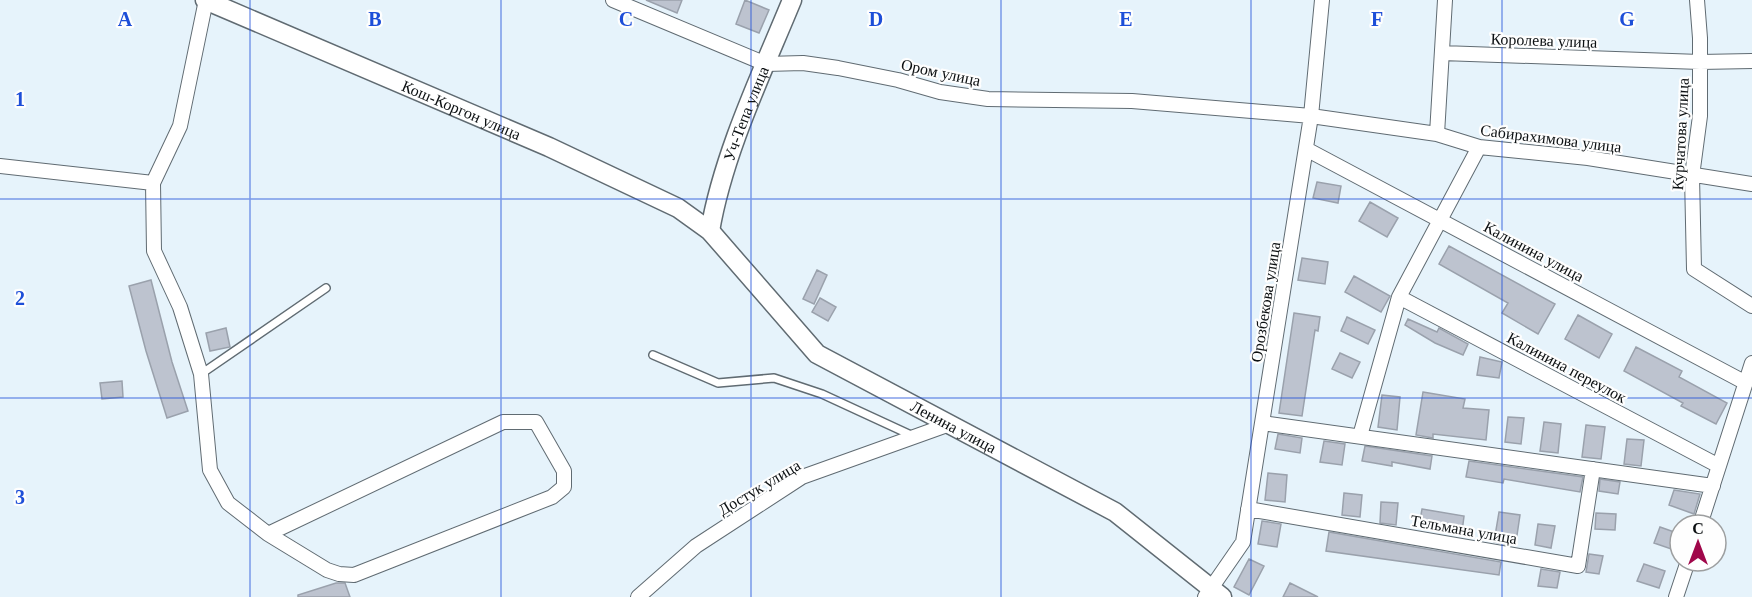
<svg xmlns="http://www.w3.org/2000/svg" width="1752" height="597" viewBox="0 0 1752 597" font-family="'Times New Roman',serif">
  <style>
    .building { fill: #bdc3cf; stroke: #9aa1ac; stroke-width: 1.5 }
    .lines { fill: none; stroke-linecap: round; stroke-linejoin: round }
    .lane-casing { stroke: #606b72; stroke-width: 10 }
    .street-casing { stroke: #606b72; stroke-width: 16 }
    .secondary-casing { stroke: #606b72; stroke-width: 21 }
    .lane { stroke: #fff; stroke-width: 7 }
    .street { stroke: #fff; stroke-width: 14 }
    .secondary { stroke: #fff; stroke-width: 18 }
    .grid { fill: none; stroke: #1d4ed8; stroke-width: 1.5; stroke-opacity: 0.55 }
    .labels { text-anchor: middle; stroke-width: 4.5; stroke-linejoin: round; paint-order: stroke }
    .street-label { font-size: 16px; fill: #0c1012; stroke: #fefefe }
    .grid-label { font-size: 20px; text-anchor: middle; font-weight: bold; fill: #1d4ed8; stroke: #fefefe; stroke-width: 4.5; stroke-linejoin: round; paint-order: stroke }
  </style>
  <rect width="100%" height="100%" fill="#e6f3fb"/>
  <path class="building" d="M 646,0 L 682,0 L 677,13 Z
    M 745,0 L 769,10 L 759,33 L 736,24 Z
    M 1317,182 L 1341,186 L 1338,203 L 1313,198 Z
    M 1370,202 L 1398,218 L 1387,237 L 1359,221 Z
    M 1449,246 L 1555,304 L 1538,334 L 1502,313 L 1508,303 L 1439,264 Z
    M 1302,258 L 1328,262 L 1325,284 L 1298,280 Z
    M 817,270 L 827,275 L 814,304 L 803,299 Z
    M 1354,276 L 1390,296 L 1381,312 L 1345,292 Z
    M 151,280 L 172,362 L 188,411 L 167,418 L 146,351 L 129,286 Z
    M 820,298 L 836,307 L 828,321 L 812,312 Z
    M 1294,313 L 1320,317 L 1318,331 L 1315,330 L 1302,416 L 1279,413 Z
    M 1578,315 L 1612,334 L 1599,358 L 1565,339 Z
    M 1347,317 L 1375,330 L 1368,344 L 1341,331 Z
    M 1408,319 L 1437,332 L 1439,328 L 1468,344 L 1463,355 L 1435,343 L 1405,325 Z
    M 226,328 L 230,347 L 210,351 L 206,333 Z
    M 1636,347 L 1682,371 L 1679,377 L 1727,403 L 1716,424 L 1681,406 L 1683,403 L 1624,371 Z
    M 1340,353 L 1360,362 L 1352,378 L 1332,369 Z
    M 1480,357 L 1502,362 L 1499,378 L 1477,375 Z
    M 122,381 L 123,397 L 102,399 L 100,383 Z
    M 1423,392 L 1465,399 L 1463,408 L 1489,410 L 1486,440 L 1433,434 L 1433,438 L 1416,435 Z
    M 1382,395 L 1400,397 L 1397,430 L 1378,427 Z
    M 1508,417 L 1524,418 L 1521,444 L 1505,442 Z
    M 1544,422 L 1561,424 L 1558,453 L 1540,451 Z
    M 1586,425 L 1605,427 L 1601,459 L 1582,457 Z
    M 1278,434 L 1302,438 L 1300,453 L 1275,449 Z
    M 1627,439 L 1644,440 L 1641,466 L 1624,464 Z
    M 1324,441 L 1345,444 L 1342,465 L 1320,462 Z
    M 1365,446 L 1432,456 L 1430,469 L 1392,462 L 1392,466 L 1362,461 Z
    M 1469,461 L 1583,477 L 1580,492 L 1504,479 L 1503,483 L 1466,477 Z
    M 1268,473 L 1287,475 L 1285,502 L 1265,500 Z
    M 1600,479 L 1620,482 L 1618,494 L 1599,491 Z
    M 1674,490 L 1700,494 L 1694,514 L 1669,505 Z
    M 1344,493 L 1362,495 L 1360,517 L 1342,515 Z
    M 1381,502 L 1398,503 L 1396,525 L 1380,523 Z
    M 1422,509 L 1464,516 L 1462,532 L 1419,526 Z
    M 1499,512 L 1520,515 L 1516,542 L 1504,540 L 1504,544 L 1494,542 Z
    M 1596,513 L 1616,514 L 1615,530 L 1595,529 Z
    M 1262,521 L 1281,524 L 1277,547 L 1258,544 Z
    M 1538,524 L 1555,526 L 1551,548 L 1535,545 Z
    M 1660,527 L 1680,534 L 1680,552 L 1654,543 Z
    M 1329,532 L 1501,562 L 1499,575 L 1326,551 Z
    M 1589,554 L 1603,556 L 1599,574 L 1586,572 Z
    M 1249,559 L 1264,566 L 1249,595 L 1234,587 Z
    M 1644,564 L 1665,571 L 1659,588 L 1637,581 Z
    M 1541,569 L 1560,572 L 1557,588 L 1538,586 Z
    M 336,583 L 345,583 L 350,597 L 298,597 L 298,595 Z
    M 1290,583 L 1318,597 L 1283,597 Z"/>
  <g class="lines">
    <defs>
      <path id="lane" d="M 653,355 L 718,383 L 774,378 L 822,394 L 913,436
        M 201,374 L 326,288"/>
      <path id="street" d="M 206,0 L 180,126 L 153,183 L 154,251 L 180,307 L 201,374 L 210,470 L 228,503 L 268,534 L 327,570 L 339,574 L 354,575 L 552,497 L 564,487 L 564,471 L 536,422 L 503,422 L 268,534
        M 613,0 L 766,64 L 803,63 L 838,68 L 898,80 L 940,92 L 988,99 L 1132,101 L 1311,116 L 1437,134 L 1479,147 L 1588,158 L 1752,184
        M 1697,0 L 1700,38 L 1700,116 L 1692,176 L 1694,269 L 1752,306
        M 1442,53 L 1700,62 L 1752,61
        M 1437,134 L 1445,0
        M 1306,149 L 1746,383
        M 0,166 L 153,183
        M 1399,297 L 1719,466
        M 1262,423 L 1713,486
        M 1360,436 L 1399,297 L 1479,147
        M 1248,509 L 1578,566 L 1593,469
        M 1700,525 L 1752,363
        M 638,597 L 696,546 L 802,477 L 950,424
        M 1205,597 L 1243,542 L 1311,116 L 1322,0
        M 1676,597 L 1688,561"/>
      <g id="secondary">
        <path id="s1" d="M 205,0 L 549,147 L 678,208 L 710,231 L 817,354 L 1115,512 L 1222,597"/>
        <path id="s2" d="M 710,231 C 723,154 762,73 792,0"/>
      </g>
    </defs>
    <use href="#lane" class="lane-casing"/>
    <use href="#street" class="street-casing"/>
    <use href="#secondary" class="secondary-casing"/>
    <use href="#lane" class="lane"/>
    <use href="#street" class="street"/>
    <use href="#secondary" class="secondary"/>
  </g>
  <path class="grid" d="M 250,0 L 250,597M 501,0 L 501,597M 751,0 L 751,597M 1001,0 L 1001,597M 1251,0 L 1251,597M 1502,0 L 1502,597M 0,199 L 1752,199M 0,398 L 1752,398"/>
  <g class="labels">
    <g class="street-label">
      <text transform="translate(1544 40) rotate(2)" y="6">Королева улица</text>
      <text transform="translate(941 72) rotate(12)" y="6">Ором улица</text>
      <text dy="6" stroke="none"><textPath href="#s1" startOffset="279">Кош-Коргон улица</textPath></text>
      <text dy="6" stroke="none"><textPath href="#s2" startOffset="123">Уч-Тепа улица</textPath></text>
      <text transform="translate(1680 134) rotate(-87)" y="6">Курчатова улица</text>
      <text transform="translate(1551 138) rotate(7)" y="6">Сабирахимова улица</text>
      <text transform="translate(1534 251) rotate(28)" y="6">Калинина улица</text>
      <text transform="translate(1265 302) rotate(-81)" y="6">Орозбекова улица</text>
      <text transform="translate(1567 367) rotate(28)" y="6">Калинина переулок</text>
      <text dy="6" stroke="none"><textPath href="#s1" startOffset="874">Ленина улица</textPath></text>
      <text transform="translate(759 487) rotate(-31)" y="6">Достук улица</text>
      <text transform="translate(1464 529) rotate(10)" y="6">Тельмана улица</text>
    </g>
  </g>
  <g class="grid-label">
    <text x="125" y="26">A</text>
    <text x="375" y="26">B</text>
    <text x="626" y="26">C</text>
    <text x="876" y="26">D</text>
    <text x="1126" y="26">E</text>
    <text x="1377" y="26">F</text>
    <text x="1627" y="26">G</text>
    <text x="20" y="106">1</text>
    <text x="20" y="305">2</text>
    <text x="20" y="504">3</text>
  </g>
  <g transform="translate(1698 543)"><circle r="28" fill="#fefefe" stroke="#9d9fa0" stroke-width="1.5"/>
  <path d="M0-4.5L10 22L0 15L-10 22Z" fill="#a0074a"/>
  <text y="-9" font-size="16" font-weight="bold" text-anchor="middle" fill="#0c1012">С</text>
  </g>
</svg>
